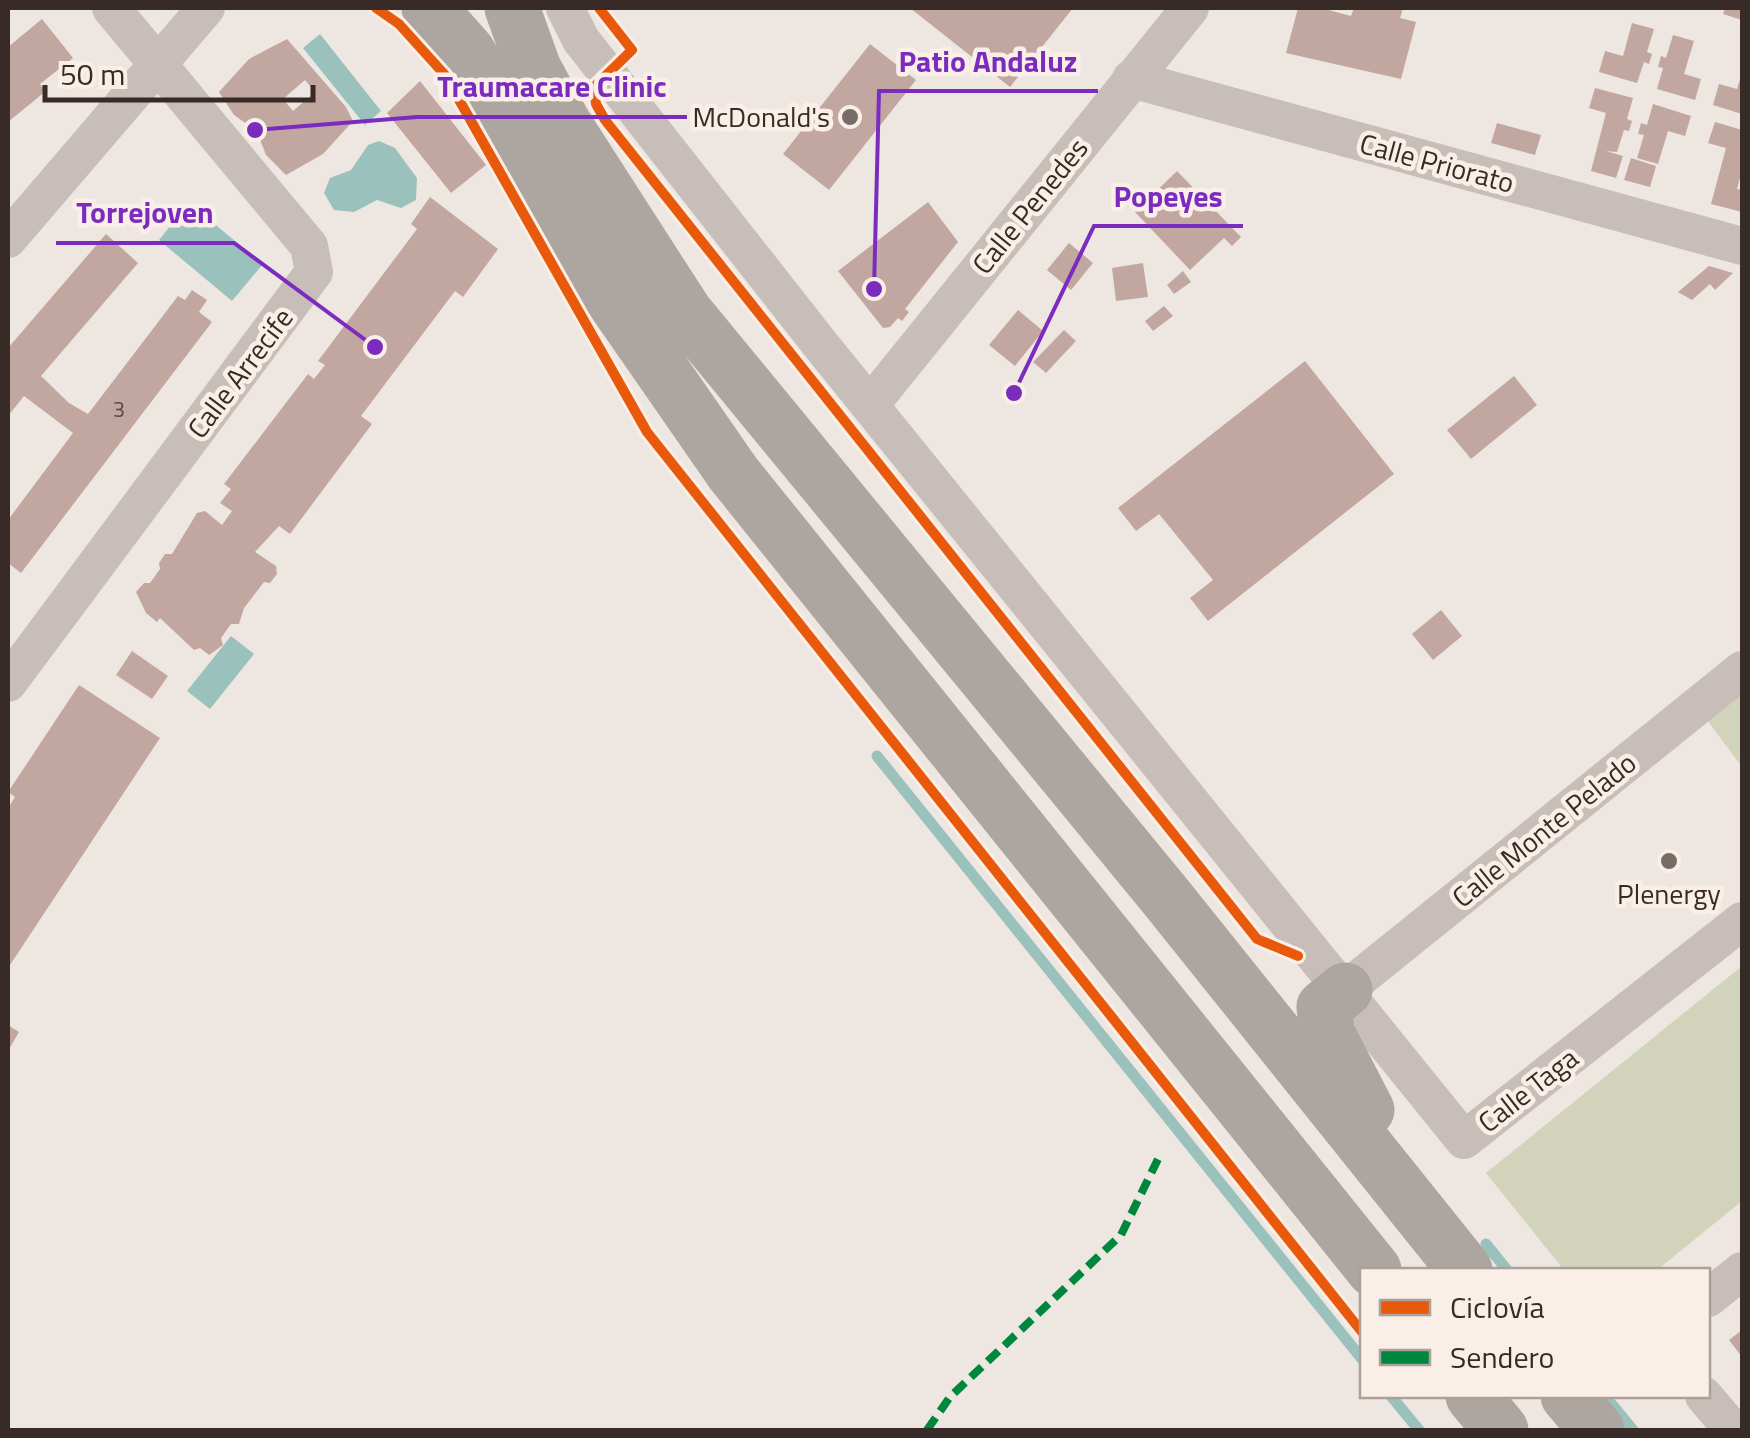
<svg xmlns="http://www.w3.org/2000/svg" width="1750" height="1438" viewBox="0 0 1750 1438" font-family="'Titillium Web',sans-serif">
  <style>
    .green { fill: #d1d3ba }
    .water { fill: #9bc1bd }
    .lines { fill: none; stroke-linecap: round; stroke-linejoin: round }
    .stream { stroke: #9bc1bd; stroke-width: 11 }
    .building { fill: #c2a7a1; fill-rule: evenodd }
    .minor { stroke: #c7beb9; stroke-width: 38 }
    .highway { stroke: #aca5a0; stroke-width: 55 }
    .quiet { stroke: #00873e; stroke-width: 8; stroke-dasharray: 15 8; stroke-linecap: butt }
    .cycleway-casing { stroke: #faefe7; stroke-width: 16 }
    .cycleway { stroke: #e8590c; stroke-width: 10 }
    .poi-dot { fill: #776c68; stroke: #faefe7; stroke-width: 4 }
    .labels { text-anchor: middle; stroke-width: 9; stroke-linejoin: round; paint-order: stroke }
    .number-label { font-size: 22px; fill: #5a4946 }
    .poi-label { font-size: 28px; fill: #372a27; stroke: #faefe7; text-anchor: end }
    .street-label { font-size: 28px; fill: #372a27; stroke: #faefe7 }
    .leader { fill: none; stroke: #7b2cbf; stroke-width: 4 }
    .callout-dot { fill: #7b2cbf; stroke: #faefe7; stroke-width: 4 }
    .callout-label { font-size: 30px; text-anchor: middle; font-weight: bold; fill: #7b2cbf; stroke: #faefe7; stroke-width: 9; stroke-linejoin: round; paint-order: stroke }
  </style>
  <rect width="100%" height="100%" fill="#ede6e1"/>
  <path class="green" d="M 1742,692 L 1742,767 L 1707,720 Z
    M 1742,966 L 1742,1201 L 1657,1270 L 1564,1270 L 1486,1173 Z"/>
  <path class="water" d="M 320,34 L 381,111 L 365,125 L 303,48 Z
    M 379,141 L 395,148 L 417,178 L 416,200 L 401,208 L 377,200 L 354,212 L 334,210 L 324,193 L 330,178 L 351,170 L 368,145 Z
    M 189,203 L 263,264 L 232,301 L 159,240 Z
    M 231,636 L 254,654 L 210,709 L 187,691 Z"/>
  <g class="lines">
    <path class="stream" d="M 877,756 L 1362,1359
      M 1486,1244 L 1507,1270
      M 1391,1396 L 1419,1430
      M 1605,1396 L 1633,1430"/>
  </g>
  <path class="building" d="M 910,8 L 1073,8 L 1010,87 Z
    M 1298,8 L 1321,8 L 1351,16 L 1354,8 L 1403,8 L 1400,18 L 1416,22 L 1401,79 L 1286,53 Z
    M 1725,8 L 1742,8 L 1742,20 L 1723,14 Z
    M 42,19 L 73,58 L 40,84 L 46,91 L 8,122 L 8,47 Z
    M 1632,23 L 1654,29 L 1647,52 L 1652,54 L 1649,64 L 1644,62 L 1637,83 L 1599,72 L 1605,51 L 1623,56 Z
    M 1673,35 L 1694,41 L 1684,74 L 1701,79 L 1695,100 L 1657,89 L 1663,68 L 1658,67 L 1661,56 L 1666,58 Z
    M 287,39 L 346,107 L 353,121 L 323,154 L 286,175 L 266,155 L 259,137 L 249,137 L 251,127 L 234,115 L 219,92 L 249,59 ZM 305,80 L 315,92 L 293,111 L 283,99 Z
    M 870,44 L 916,80 L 829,190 L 783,154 Z
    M 1742,73 L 1742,114 L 1713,105 L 1719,84 L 1737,89 Z
    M 420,81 L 486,165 L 451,193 L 387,113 Z
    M 1595,88 L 1633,98 L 1627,119 L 1632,121 L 1629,131 L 1624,130 L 1617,152 L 1606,151 L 1623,156 L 1616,178 L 1591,171 L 1606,113 L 1589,108 Z
    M 1653,104 L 1691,116 L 1685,136 L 1668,131 L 1658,164 L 1637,158 L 1644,135 L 1638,134 L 1641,123 L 1647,125 Z
    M 1715,122 L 1742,130 L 1742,170 L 1737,189 L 1742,190 L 1742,212 L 1711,204 L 1726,148 L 1708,143 Z
    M 1497,123 L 1541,135 L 1535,155 L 1491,143 Z
    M 1631,158 L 1656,166 L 1650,187 L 1624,180 Z
    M 1177,171 L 1241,237 L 1232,246 L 1224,238 L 1190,270 L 1135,212 Z
    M 430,197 L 498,249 L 463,297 L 455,291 L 361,416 L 372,424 L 290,534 L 279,526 L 255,552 L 276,566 L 277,574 L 270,583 L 264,582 L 244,608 L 239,624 L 231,624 L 221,638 L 223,645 L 209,655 L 200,648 L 194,650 L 160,618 L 157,622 L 146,613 L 136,592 L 144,583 L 150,583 L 160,569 L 159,563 L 165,554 L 172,554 L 197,513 L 205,511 L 222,525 L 232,511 L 220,503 L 231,489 L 224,484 L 308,374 L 314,379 L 325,365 L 318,361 L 417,229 L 411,224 Z
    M 928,202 L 958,242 L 905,309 L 909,312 L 902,321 L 898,318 L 890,327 L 883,328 L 838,271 Z
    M 106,234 L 138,263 L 41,376 L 69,403 L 88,414 L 178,296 L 185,300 L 192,290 L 207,300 L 199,312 L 212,322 L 21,573 L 8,563 L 8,520 L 73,433 L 24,396 L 8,416 L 8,348 Z
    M 1069,243 L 1093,263 L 1071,290 L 1047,270 Z
    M 1143,263 L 1148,297 L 1116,301 L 1112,268 Z
    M 1709,266 L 1733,273 L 1715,290 L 1710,284 L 1692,300 L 1678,292 Z
    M 1183,271 L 1191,282 L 1174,294 L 1167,285 Z
    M 1164,306 L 1173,316 L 1153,331 L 1145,321 Z
    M 1018,310 L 1043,331 L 1015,366 L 989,345 Z
    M 1064,330 L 1076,341 L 1046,373 L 1033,362 Z
    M 1305,361 L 1394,474 L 1208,621 L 1190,598 L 1213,580 L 1159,514 L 1136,531 L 1118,508 Z
    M 1514,376 L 1537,405 L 1471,459 L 1447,430 Z
    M 1441,610 L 1462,636 L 1433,660 L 1412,634 Z
    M 132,651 L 168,676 L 152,699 L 116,675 Z
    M 79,685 L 160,738 L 8,968 L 8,808 L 15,797 L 8,792 Z
    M 8,1025 L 19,1032 L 8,1051 Z
    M 1742,1330 L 1742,1357 L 1729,1340 Z"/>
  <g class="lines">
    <path class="minor" d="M 565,8 L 581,40 L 820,344 L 1464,1140 L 1742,921
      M 1131,79 L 1742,246
      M 8,239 L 206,8
      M 870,405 L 1190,8
      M 8,683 L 314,272 L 309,246 L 111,8
      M 1345,990 L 1742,670
      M 1708,1298 L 1742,1271
      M 1704,1396 L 1733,1430"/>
    <path class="highway" d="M 429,8 L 468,52 L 595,274 L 733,473 L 1374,1270
      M 512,8 L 534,69 L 564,124 L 685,312 L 1166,897 L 1465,1270
      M 1345,990 L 1324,1007 L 1327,1033 L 1367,1110
      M 1473,1396 L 1501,1430
      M 1568,1396 L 1597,1430"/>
    <path class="quiet" d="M 927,1430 L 950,1397 L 1121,1235 L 1160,1155"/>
    <defs>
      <path id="cycleway" d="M 376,8 L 399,24 L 445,75 L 647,432 L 1362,1332
        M 599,8 L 632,50 L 594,87 L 596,104 L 605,120 L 1257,939 L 1298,956"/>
    </defs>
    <use href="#cycleway" class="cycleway-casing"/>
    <use href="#cycleway" class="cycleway"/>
  </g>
  <g class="poi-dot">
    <circle cx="850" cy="117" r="10"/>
    <circle cx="1669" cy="861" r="10"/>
  </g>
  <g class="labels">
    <g class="number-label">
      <text x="119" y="417">3</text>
    </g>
    <g class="poi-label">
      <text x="830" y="127">McDonald's</text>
      <text x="1669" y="904" text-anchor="middle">Plenergy</text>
    </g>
    <g class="street-label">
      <text transform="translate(1437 163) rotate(15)" y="10">Calle Priorato</text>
      <text transform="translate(1030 206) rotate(-51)" y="10">Calle Penedes</text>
      <text transform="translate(240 373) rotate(-53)" y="10">Calle Arrecife</text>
      <text transform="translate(1544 830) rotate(-39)" y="10">Calle Monte Pelado</text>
      <text transform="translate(1528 1090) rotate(-38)" y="10">Calle Taga</text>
    </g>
  </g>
  <path class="leader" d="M874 289L879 91H1098M255 130L417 117H687M1014 393L1094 226H1243M375 347L234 243H56"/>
  <g class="callout-dot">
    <circle cx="874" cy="289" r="10"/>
    <circle cx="255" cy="130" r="10"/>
    <circle cx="1014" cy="393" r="10"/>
    <circle cx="375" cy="347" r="10"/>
  </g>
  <g class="callout-label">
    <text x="988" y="72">Patio Andaluz</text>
    <text x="552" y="97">Traumacare Clinic</text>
    <text x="1168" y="207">Popeyes</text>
    <text x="145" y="223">Torrejoven</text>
  </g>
  <rect width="1750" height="1438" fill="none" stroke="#372a27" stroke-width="20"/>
  <rect x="1360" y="1268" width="350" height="130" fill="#faefe7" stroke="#aca09a" stroke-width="2.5"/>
  <rect x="1380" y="1300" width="50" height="15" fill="#e8590c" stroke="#aca09a" stroke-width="2.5"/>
  <text x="1450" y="1318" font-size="30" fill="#372a27">Ciclovía</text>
  <rect x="1380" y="1350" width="50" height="15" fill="#00873e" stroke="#aca09a" stroke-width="2.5"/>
  <text x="1450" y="1368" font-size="30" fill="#372a27">Sendero</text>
  <path d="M45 85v15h268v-15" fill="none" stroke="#372a27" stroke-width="5"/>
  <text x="60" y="85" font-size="30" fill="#372a27" stroke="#faefe7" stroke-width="8" paint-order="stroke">50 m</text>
</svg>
